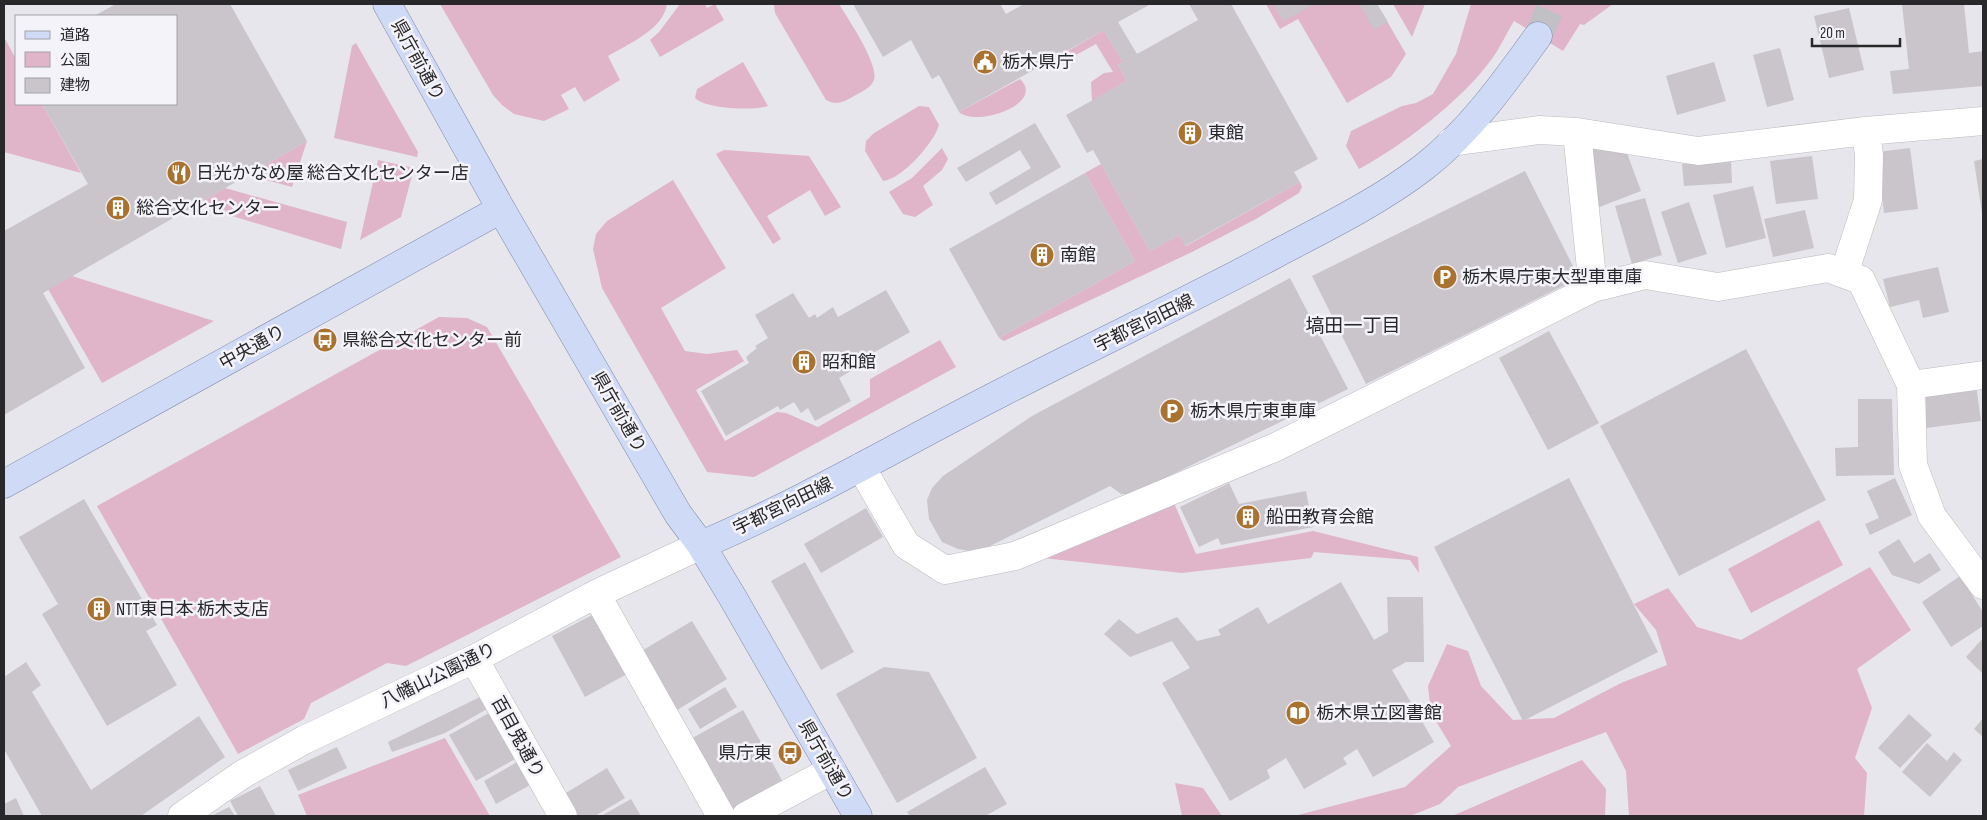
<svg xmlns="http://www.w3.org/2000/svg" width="1987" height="820" viewBox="0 0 1987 820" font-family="'Sofia Sans Condensed','Noto Sans JP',sans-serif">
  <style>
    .green { fill: #e0b4c9 }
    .building { fill: #c9c5ca }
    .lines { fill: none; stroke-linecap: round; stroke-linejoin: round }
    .major-tunnel { stroke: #c1c0c5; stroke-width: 28; stroke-dasharray: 28 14; stroke-linecap: butt }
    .minor-casing { stroke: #bbbac0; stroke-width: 29 }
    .major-casing { stroke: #7e8bab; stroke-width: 29 }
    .minor { stroke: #fff; stroke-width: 28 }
    .major { stroke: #cedaf6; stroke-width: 28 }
    .labels { text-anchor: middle; stroke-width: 5; stroke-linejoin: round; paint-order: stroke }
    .street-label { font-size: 18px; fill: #28282a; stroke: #f4f3f9 }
    .poi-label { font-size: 18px; fill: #28282a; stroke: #f4f3f9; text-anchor: start }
    .neighbourhood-label { font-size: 19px; fill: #28282a; stroke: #f4f3f9 }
  </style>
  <rect width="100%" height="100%" fill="#e7e6ec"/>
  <path class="green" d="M 440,4 L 667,4 C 663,30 628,44 608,56 L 620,80 L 584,102 L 575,87 L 561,95 L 569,109 L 544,121 L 514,114 L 502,105 L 493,95 Z
    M 680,4 L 705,4 L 707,8 L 715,4 L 724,20 L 660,57 L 650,40 L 659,32 Z
    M 774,4 L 839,4 C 848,19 879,64 874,80 C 871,88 861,92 854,96 C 843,102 837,106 826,100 L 775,13 Z
    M 1266,4 L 1377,4 L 1406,54 L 1391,77 L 1347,103 L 1298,19 L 1280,29 Z
    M 1393,4 L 1425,4 L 1412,37 Z
    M 1471,4 L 1613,4 L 1584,25 L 1580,24 L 1563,51 L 1514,21 C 1506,34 1500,48 1491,60 C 1462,100 1402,146 1359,169 L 1346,146 L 1351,131 L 1402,106 L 1416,103 L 1433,94 L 1456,54 Z
    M 1104,30 L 1123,62 L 1118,65 L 1127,81 L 1092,101 L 1091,82 L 1104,73 L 1113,72 L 1096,44 L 1074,56 L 1068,51 Z
    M 4,37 L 16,59 L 16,104 L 42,104 L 81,173 L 4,152 Z
    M 356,43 L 418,152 L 417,157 L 334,138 L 352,46 Z
    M 743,62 L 768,106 C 754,111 706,109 695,98 L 697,89 Z
    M 1020,79 C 1046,103 978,128 959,112 Z
    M 919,106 L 929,107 L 939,125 C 934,143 902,179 883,181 L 865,151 L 866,141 L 874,133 Z
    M 307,141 L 292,187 L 248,175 Z
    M 942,148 L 948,159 L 942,170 L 923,186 L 933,205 L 915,217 L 903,214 L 889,192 L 912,178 Z
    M 724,150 L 809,156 L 841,207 L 825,216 L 810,190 L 767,216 L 781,239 L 773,244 L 716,154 Z
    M 378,160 L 414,168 L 401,217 L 360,240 Z
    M 1101,164 L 1150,251 L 1179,235 L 1186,246 L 1300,182 L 1302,187 L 1299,193 L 1256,219 L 1192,252 L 1004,341 L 999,338 L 1135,261 L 1085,173 Z
    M 673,180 L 726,268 L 661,308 L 685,351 L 707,354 L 737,350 L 744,361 L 696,390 L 725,441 L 777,412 L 786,413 L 818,427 L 870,397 L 870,379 L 940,340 L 956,367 L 754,477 L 707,472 L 602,288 L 593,249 L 596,234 L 607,221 Z
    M 225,188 L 347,222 L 341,249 L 196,205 Z
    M 72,276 L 214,321 L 102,383 L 48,289 Z
    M 439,317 L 467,318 L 487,327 L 621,557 L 406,666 L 387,663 L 311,703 L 304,719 L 238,754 L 97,506 Z
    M 1174,503 L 1196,554 L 1313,531 L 1418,557 L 1419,573 L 1410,560 L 1314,552 L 1311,558 L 1182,573 L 1043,558 Z
    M 1819,520 L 1843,565 L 1751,613 L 1728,569 Z
    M 1870,567 L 1911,630 L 1857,669 L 1872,708 L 1855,758 L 1867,773 L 1864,816 L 1629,816 L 1626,771 L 1606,732 L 1458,787 L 1440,804 L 1410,816 L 1263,816 L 1298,815 L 1405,787 L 1451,746 L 1431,713 L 1428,686 L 1447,644 L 1468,651 L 1481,686 L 1513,720 L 1554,718 L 1621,683 L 1667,665 L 1656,630 L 1634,604 L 1668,588 L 1697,627 L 1741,640 Z
    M 445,738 L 490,816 L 307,816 L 298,795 Z
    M 1582,760 L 1606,789 L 1605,816 L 1452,816 Z
    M 1175,783 L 1203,788 L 1222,816 L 1182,816 Z"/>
  <path class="building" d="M 116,4 L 230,4 L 307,141 L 43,293 L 85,368 L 4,415 L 4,231 L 88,184 L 42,104 L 176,104 L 176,16 L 94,16 Z
    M 853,4 L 1000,4 L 1006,14 L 1024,4 L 1151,4 L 1118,22 L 1137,54 L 1198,20 L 1189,4 L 1231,4 L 1318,159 L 1294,172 L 1300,182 L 1185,246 L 1179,235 L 1150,251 L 1093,150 L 1087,153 L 1066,115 L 1127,81 L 1118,65 L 1123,62 L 1104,30 L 959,112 L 939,75 L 932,79 L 911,40 L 883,57 Z
    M 1273,4 L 1315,4 L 1283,21 Z
    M 1359,4 L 1377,4 L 1388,22 L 1374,30 Z
    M 1902,4 L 1964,4 L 1969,53 L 1983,51 L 1983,86 L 1893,94 L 1890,71 L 1909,69 Z
    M 1849,8 L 1864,70 L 1829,78 L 1814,16 Z
    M 1780,48 L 1794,100 L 1767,107 L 1753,55 Z
    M 1714,62 L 1726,101 L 1677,115 L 1666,76 Z
    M 1035,123 L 1061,167 L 996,205 L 989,193 L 1031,168 L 1020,150 L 966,182 L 957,168 Z
    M 1590,147 L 1627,153 L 1641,191 L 1597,208 Z
    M 1910,148 L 1918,209 L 1884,213 L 1877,152 Z
    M 1812,156 L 1818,199 L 1776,204 L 1770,161 Z
    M 1983,159 L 1983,213 L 1982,213 L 1974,161 Z
    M 1731,161 L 1732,183 L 1684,186 L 1682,164 Z
    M 1525,171 L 1579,278 L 1366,384 L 1312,276 Z
    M 1085,173 L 1135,261 L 999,338 L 949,249 Z
    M 1753,186 L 1766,238 L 1726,248 L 1713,195 Z
    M 1645,198 L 1662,255 L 1632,264 L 1615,206 Z
    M 1689,202 L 1707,254 L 1678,263 L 1661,212 Z
    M 1805,210 L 1814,248 L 1773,257 L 1764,219 Z
    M 1938,267 L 1949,312 L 1923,318 L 1919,300 L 1890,307 L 1883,279 Z
    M 1290,278 L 1348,389 L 1132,494 L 1121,494 L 1110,486 L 988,547 L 969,551 L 958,549 L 942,542 L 929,519 L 927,500 L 932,488 L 943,476 L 1032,416 Z
    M 886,290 L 910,332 L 859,361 L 861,365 L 839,378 L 851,401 L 815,421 L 808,408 L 801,413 L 794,402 L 780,410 L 778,406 L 726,436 L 701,391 L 749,363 L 746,357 L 757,348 L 755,346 L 768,338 L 755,315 L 793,293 L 809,318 L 815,314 L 817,318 L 833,307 L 838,317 Z
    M 1549,331 L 1599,423 L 1548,450 L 1499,358 Z
    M 1746,349 L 1826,500 L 1679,576 L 1600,426 Z
    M 1976,385 L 1981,421 L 1926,428 L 1922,392 Z
    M 1858,399 L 1892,399 L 1894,475 L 1836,476 L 1835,448 L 1858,447 Z
    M 1569,478 L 1658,652 L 1523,721 L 1434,547 Z
    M 1895,478 L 1912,515 L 1870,535 L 1865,524 L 1879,518 L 1867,491 Z
    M 1229,483 L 1239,504 L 1306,491 L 1313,527 L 1221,545 L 1218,538 L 1199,547 L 1180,507 Z
    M 84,499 L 157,625 L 146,631 L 177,685 L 107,726 L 42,614 L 58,604 L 19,537 Z
    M 866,508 L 883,537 L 821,573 L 804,544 Z
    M 1899,539 L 1914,563 L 1930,553 L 1941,570 L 1919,584 L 1892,575 L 1878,552 Z
    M 805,562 L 854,652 L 821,670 L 771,581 Z
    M 1960,576 L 1983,612 L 1983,626 L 1951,647 L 1922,602 Z
    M 1341,582 L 1374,640 L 1388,632 L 1387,597 L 1423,597 L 1424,662 L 1406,662 L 1392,670 L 1434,742 L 1373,777 L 1357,749 L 1343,758 L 1347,764 L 1304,789 L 1286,758 L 1267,770 L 1270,778 L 1230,801 L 1162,683 L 1190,668 L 1172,641 L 1130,657 L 1104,634 L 1119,619 L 1137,634 L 1177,617 L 1197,641 L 1221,635 L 1218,630 L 1258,607 L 1268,624 Z
    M 594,614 L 627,674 L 585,697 L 552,636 Z
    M 692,621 L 727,679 L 674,712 L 638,653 Z
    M 1983,638 L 1983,674 L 1966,657 Z
    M 26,662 L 41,685 L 32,692 L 91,790 L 199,716 L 225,757 L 141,816 L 42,816 L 4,749 L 4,677 Z
    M 884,667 L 929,672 L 977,758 L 897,803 L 836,694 Z
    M 725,687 L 737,707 L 700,729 L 688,709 Z
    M 480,697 L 487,709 L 445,733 L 392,752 L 388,742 Z
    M 743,710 L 783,782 L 727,813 L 687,741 Z
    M 489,713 L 515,759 L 476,781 L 449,735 Z
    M 1909,714 L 1932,735 L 1900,768 L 1878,748 Z
    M 1983,718 L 1983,737 L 1974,729 Z
    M 1927,743 L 1947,761 L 1954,752 L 1962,760 L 1930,797 L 1902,772 Z
    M 337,747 L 347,768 L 298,791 L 288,770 Z
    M 519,761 L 532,784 L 496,804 L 484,781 Z
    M 985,767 L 1007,804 L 985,816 L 910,816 L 907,812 Z
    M 607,768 L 625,798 L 595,816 L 573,816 L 561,796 Z
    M 260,786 L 276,816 L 238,816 L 230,801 Z
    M 16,798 L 24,816 L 4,816 L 4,804 Z
    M 631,799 L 641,816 L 601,816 Z
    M 229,807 L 235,816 L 211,816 Z"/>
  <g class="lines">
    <path class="major-tunnel" d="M 1538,36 L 1552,4"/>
    <defs>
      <path id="minor" d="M 1451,142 L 1539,130 L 1577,132 L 1698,151 L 1866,131 L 1983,121
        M 1844,274 L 1868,200 L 1869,155 L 1866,131
        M 1593,288 L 1645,275 L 1718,287 L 1828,268 L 1861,280 L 1911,385 L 1983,375
        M 1911,385 L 1913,465 L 1932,516 L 1983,585
        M 861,467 L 906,545 L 945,570 L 1015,556 L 1276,447 L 1593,288 L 1577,132
        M 596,594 L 721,816
        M 474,659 L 563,816
        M 182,816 L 243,774 L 304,740 L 474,659 L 596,594 L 701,545
        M 746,816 L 832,770"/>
      <path id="major" d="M 387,4 L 501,209 L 678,514 L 701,545 L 733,598 L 858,816
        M 4,484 L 501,209
        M 701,545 C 805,501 902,443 1003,392 C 1096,344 1191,300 1283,250 C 1331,225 1381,200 1424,167 C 1470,131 1505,82 1538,36"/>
    </defs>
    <use href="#minor" class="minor-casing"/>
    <use href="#major" class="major-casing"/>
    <use href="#minor" class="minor"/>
    <use href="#major" class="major"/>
  </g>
  <defs>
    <symbol id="civic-disc" viewBox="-11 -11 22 22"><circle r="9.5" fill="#aa722f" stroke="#f4f3f9"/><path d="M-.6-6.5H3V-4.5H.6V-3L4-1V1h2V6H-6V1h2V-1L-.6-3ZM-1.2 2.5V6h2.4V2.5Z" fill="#fff"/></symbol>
    <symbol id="building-disc" viewBox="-11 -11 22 22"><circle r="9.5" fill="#aa722f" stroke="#f4f3f9"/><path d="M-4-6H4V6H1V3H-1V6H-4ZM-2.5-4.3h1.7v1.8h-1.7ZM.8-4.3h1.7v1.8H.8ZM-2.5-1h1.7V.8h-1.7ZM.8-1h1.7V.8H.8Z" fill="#fff"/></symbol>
    <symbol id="restaurant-disc" viewBox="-11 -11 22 22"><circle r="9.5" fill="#aa722f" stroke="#f4f3f9"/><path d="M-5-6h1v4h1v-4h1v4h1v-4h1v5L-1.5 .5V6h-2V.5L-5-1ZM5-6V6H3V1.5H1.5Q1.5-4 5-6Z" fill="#fff"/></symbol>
    <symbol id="parking-disc" viewBox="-11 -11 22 22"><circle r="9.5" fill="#aa722f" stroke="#f4f3f9"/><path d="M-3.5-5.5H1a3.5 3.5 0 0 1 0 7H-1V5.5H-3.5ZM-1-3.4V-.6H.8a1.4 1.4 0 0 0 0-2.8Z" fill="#fff"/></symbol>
    <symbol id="bus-disc" viewBox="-11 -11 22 22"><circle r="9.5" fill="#aa722f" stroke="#f4f3f9"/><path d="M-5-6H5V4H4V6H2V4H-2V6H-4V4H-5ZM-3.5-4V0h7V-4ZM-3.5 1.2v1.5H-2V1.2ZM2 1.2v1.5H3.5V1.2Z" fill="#fff"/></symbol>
    <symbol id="library-disc" viewBox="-11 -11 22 22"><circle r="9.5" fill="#aa722f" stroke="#f4f3f9"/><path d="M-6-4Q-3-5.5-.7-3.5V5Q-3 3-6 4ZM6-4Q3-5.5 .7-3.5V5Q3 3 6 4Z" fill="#fff"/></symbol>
  </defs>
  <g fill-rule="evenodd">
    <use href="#civic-disc" x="971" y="48" width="28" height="28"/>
    <use href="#building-disc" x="1176" y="119" width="28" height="28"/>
    <use href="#restaurant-disc" x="165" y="159" width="28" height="28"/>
    <use href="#building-disc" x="104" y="194" width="28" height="28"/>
    <use href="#building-disc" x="1028" y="241" width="28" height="28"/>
    <use href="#parking-disc" x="1431" y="263" width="28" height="28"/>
    <use href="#bus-disc" x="311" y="326" width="28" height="28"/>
    <use href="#building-disc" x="790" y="348" width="28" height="28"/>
    <use href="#parking-disc" x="1158" y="397" width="28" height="28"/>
    <use href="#building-disc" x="1234" y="503" width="28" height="28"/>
    <use href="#building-disc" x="85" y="595" width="28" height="28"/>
    <use href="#library-disc" x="1284" y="699" width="28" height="28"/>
    <use href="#bus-disc" x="776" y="739" width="28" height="28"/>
  </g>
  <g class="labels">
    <g class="street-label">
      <text transform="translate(418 60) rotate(61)" y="6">県庁前通り</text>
      <text transform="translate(1144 323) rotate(-26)" y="6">宇都宮向田線</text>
      <text transform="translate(252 347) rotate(-29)" y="6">中央通り</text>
      <text transform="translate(619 412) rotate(60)" y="6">県庁前通り</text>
      <text transform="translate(783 506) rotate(-26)" y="6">宇都宮向田線</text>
      <text transform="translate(438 675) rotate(-26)" y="6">八幡山公園通り</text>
      <text transform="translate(518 737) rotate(61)" y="6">百目鬼通り</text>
      <text transform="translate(826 760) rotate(60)" y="6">県庁前通り</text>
    </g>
    <g class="poi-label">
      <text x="1002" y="68">栃木県庁</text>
      <text x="1208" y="139">東館</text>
      <text x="196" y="179">日光かなめ屋 総合文化センター店</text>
      <text x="136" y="214">総合文化センター</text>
      <text x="1060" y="261">南館</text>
      <text x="1462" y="283">栃木県庁東大型車車庫</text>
      <text x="342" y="346">県総合文化センター前</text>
      <text x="822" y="368">昭和館</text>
      <text x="1190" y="417">栃木県庁東車庫</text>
      <text x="1266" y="523">船田教育会館</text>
      <text x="116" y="615">NTT東日本 栃木支店</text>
      <text x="1316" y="719">栃木県立図書館</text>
      <text x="772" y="759" text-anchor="end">県庁東</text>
    </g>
    <g class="neighbourhood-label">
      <text x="1353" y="332">塙田一丁目</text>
    </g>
  </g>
  <rect width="1987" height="820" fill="none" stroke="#28282a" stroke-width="10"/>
  <rect x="15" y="15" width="162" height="90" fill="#f4f3f9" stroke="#a2a2a6"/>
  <rect x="25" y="31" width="25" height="8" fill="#cedaf6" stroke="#a2a2a6"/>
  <text x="60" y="40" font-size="15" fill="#28282a">道路</text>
  <rect x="25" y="52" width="25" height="15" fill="#e0b4c9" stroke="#a2a2a6"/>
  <text x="60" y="65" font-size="15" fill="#28282a">公園</text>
  <rect x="25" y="78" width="25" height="15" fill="#c9c5ca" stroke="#a2a2a6"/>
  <text x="60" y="90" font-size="15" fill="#28282a">建物</text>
  <path d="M1812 38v8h88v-8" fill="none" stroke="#28282a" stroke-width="2.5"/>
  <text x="1820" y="38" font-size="15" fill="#28282a" stroke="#f4f3f9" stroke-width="4" paint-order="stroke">20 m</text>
</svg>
